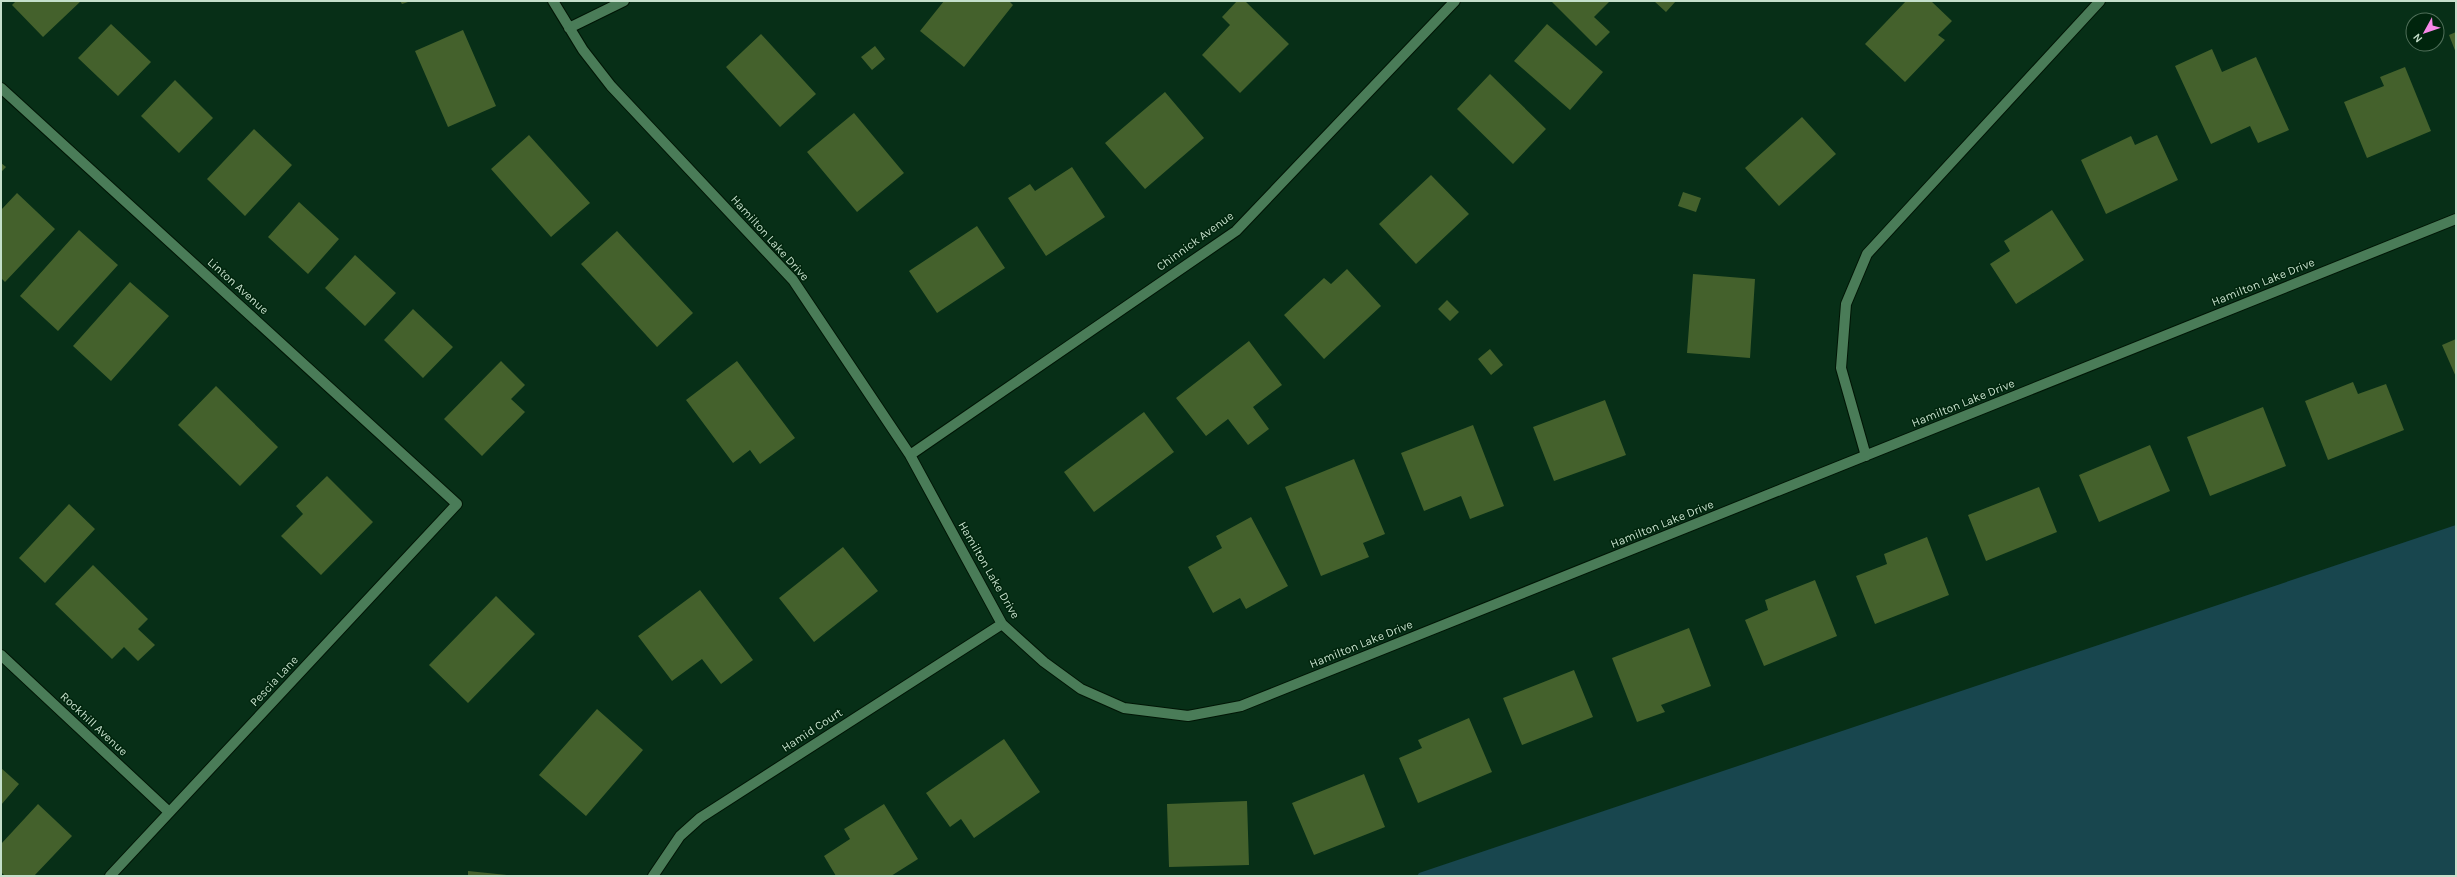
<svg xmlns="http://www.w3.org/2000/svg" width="2457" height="877" viewBox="0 0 2457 877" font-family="Karla,sans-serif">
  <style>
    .water { fill: #18464e }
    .building { fill: #44612c }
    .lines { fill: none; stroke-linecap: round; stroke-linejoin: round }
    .minor-casing { stroke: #001505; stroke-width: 12 }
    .minor { stroke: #4a7c58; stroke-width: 10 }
    .labels { text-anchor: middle; stroke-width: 3; stroke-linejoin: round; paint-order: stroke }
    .street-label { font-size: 12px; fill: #c5dfcb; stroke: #00250d }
  </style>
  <rect width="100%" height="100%" fill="#072f17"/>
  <path class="water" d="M 2456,525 L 2456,876 L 1417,876 L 1419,873 Z"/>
  <path class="building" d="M 16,1 L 81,1 L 43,37 L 12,5 Z
    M 400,1 L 411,1 L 402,4 Z
    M 944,1 L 1009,1 L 1013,5 L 964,67 L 920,31 Z
    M 1237,1 L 1245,1 L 1289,44 L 1240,93 L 1202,55 L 1230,25 L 1222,17 Z
    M 1551,1 L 1610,1 L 1594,17 L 1610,32 L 1596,46 Z
    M 1654,1 L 1676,1 L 1666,12 Z
    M 1906,1 L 1931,1 L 1952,21 L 1938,35 L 1945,40 L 1905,82 L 1865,44 Z
    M 111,24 L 151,62 L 118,96 L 78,58 Z
    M 1547,24 L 1603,72 L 1570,110 L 1514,61 Z
    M 463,30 L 496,106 L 448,127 L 415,51 Z
    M 2456,32 L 2456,53 L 2449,35 Z
    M 761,34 L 816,94 L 780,127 L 726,67 Z
    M 875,46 L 885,59 L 872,70 L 861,57 Z
    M 2212,49 L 2222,72 L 2256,57 L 2289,130 L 2258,143 L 2250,126 L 2211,144 L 2175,66 Z
    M 2405,67 L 2431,131 L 2367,158 L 2344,102 L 2384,86 L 2380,77 Z
    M 1490,74 L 1546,129 L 1513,164 L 1457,109 Z
    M 175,80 L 213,118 L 179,153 L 141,116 Z
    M 1165,92 L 1204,138 L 1145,189 L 1105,143 Z
    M 854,113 L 904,173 L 857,212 L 807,152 Z
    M 1802,117 L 1836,154 L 1779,206 L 1745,168 Z
    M 254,129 L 292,165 L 245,216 L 207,179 Z
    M 529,135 L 590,203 L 551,237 L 491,169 Z
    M 2157,135 L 2178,180 L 2106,214 L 2081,160 L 2131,136 L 2135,145 Z
    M 1,163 L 6,167 L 1,172 Z
    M 1072,167 L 1105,217 L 1046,256 L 1008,198 L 1030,184 L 1035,191 Z
    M 1431,175 L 1469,214 L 1416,264 L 1379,224 Z
    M 1683,192 L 1701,198 L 1696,212 L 1678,206 Z
    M 17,193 L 55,229 L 5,282 L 1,278 L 1,210 Z
    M 299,202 L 339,239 L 308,274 L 268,237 Z
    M 2052,210 L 2084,260 L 2016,304 L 1990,264 L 2010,251 L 2004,241 Z
    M 977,226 L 1005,268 L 937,313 L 909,271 Z
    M 79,230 L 118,265 L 58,331 L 20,296 Z
    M 617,231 L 693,313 L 657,347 L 581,264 Z
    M 355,255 L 396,293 L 365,326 L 325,288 Z
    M 1347,269 L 1381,306 L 1324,359 L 1284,315 L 1324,278 L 1331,284 Z
    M 1693,274 L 1755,279 L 1750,358 L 1687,353 Z
    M 130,282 L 169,316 L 111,381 L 73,346 Z
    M 1447,300 L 1459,312 L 1450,321 L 1438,309 Z
    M 413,309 L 453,347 L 423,378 L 384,340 Z
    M 2456,339 L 2456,377 L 2442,345 Z
    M 1249,341 L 1282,385 L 1253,407 L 1269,429 L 1248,445 L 1228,419 L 1206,436 L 1176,398 Z
    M 1490,349 L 1503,365 L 1491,375 L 1478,359 Z
    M 501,361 L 525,385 L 511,399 L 525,412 L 482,456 L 444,419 Z
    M 737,361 L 795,438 L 760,464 L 750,450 L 733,463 L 686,400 Z
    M 2353,382 L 2358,394 L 2386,384 L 2404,430 L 2328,460 L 2305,401 Z
    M 216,386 L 278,447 L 240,486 L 178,425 Z
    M 1605,400 L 1626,455 L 1554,481 L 1533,427 Z
    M 2263,407 L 2286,466 L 2210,496 L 2187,437 Z
    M 1144,412 L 1174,452 L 1094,512 L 1064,472 Z
    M 1473,425 L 1504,506 L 1470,519 L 1461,496 L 1424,511 L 1401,453 Z
    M 2150,445 L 2170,491 L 2099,522 L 2079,475 Z
    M 1354,459 L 1385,534 L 1363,543 L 1369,557 L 1321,576 L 1285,487 Z
    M 327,476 L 373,522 L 321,575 L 281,536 L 303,514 L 296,506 Z
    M 2039,487 L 2057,532 L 1986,561 L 1968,515 Z
    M 69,504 L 95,529 L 45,583 L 19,558 Z
    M 1251,517 L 1288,586 L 1246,609 L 1240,598 L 1213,613 L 1188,567 L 1222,548 L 1216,536 Z
    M 1927,537 L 1949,595 L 1875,624 L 1856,576 L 1887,564 L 1884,554 Z
    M 843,547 L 878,591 L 814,642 L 779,598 Z
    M 93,565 L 148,619 L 138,629 L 155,645 L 138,661 L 124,647 L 112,659 L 55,604 Z
    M 1815,580 L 1837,636 L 1764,666 L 1745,620 L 1768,610 L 1765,600 Z
    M 700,590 L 753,660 L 721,684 L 702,659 L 672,681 L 638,636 Z
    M 496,596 L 535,634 L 468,703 L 429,665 Z
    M 1689,628 L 1711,686 L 1661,705 L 1665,712 L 1637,722 L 1612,658 Z
    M 1574,670 L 1593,717 L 1522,745 L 1503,698 Z
    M 597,709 L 643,750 L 586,816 L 539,775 Z
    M 1469,718 L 1492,772 L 1418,803 L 1399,758 L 1422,748 L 1418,740 Z
    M 1004,739 L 1040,792 L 974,838 L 961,819 L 950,827 L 926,793 Z
    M 1,768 L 19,784 L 1,805 Z
    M 1364,774 L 1385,827 L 1314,855 L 1292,803 Z
    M 1247,801 L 1249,865 L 1169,867 L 1167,804 Z
    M 38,804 L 72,836 L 34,876 L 5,876 L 1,872 L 1,844 Z
    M 884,804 L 918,859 L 891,876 L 836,876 L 824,856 L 850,839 L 844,829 Z
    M 468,871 L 507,875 L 507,876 L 468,876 Z"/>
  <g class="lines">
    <defs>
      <path id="minor" d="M 553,1 L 583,50 L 611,86 L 793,280 L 910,455 L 1002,624 L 1044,662 L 1081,689 L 1124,708 L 1188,716 L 1241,706 L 2456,219
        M 569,28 L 624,1
        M 1,88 L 457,504 L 110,876
        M 910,455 L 1236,231 L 1455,1
        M 1866,456 L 1841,368 L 1846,304 L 1867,254 L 2100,1
        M 1,655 L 169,812
        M 653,876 L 680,836 L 700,818 L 1002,624"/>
    </defs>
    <use href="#minor" class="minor-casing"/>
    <use href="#minor" class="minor"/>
  </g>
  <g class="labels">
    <g class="street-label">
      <text transform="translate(770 238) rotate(48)" y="4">Hamilton Lake Drive</text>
      <text transform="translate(1195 241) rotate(-36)" y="4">Chinnick Avenue</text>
      <text transform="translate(2263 282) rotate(-22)" y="4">Hamilton Lake Drive</text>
      <text transform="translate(238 286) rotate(42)" y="4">Linton Avenue</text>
      <text transform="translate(1963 403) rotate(-22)" y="4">Hamilton Lake Drive</text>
      <text transform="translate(1662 524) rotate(-22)" y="4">Hamilton Lake Drive</text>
      <text transform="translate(989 570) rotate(60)" y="4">Hamilton Lake Drive</text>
      <text transform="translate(1361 644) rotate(-22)" y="4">Hamilton Lake Drive</text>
      <text transform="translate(274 681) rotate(-47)" y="4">Pescia Lane</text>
      <text transform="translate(94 724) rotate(43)" y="4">Rockhill Avenue</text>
      <text transform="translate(812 730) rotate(-33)" y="4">Hamid Court</text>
    </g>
  </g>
  <rect width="2457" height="877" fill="none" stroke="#c5dfcb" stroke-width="4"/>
  <g transform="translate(2425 32) rotate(230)"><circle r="19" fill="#00250d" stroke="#4f6f59"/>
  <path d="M0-3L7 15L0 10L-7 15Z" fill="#f888e9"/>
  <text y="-6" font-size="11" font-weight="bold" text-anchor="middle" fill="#c5dfcb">N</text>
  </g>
</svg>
